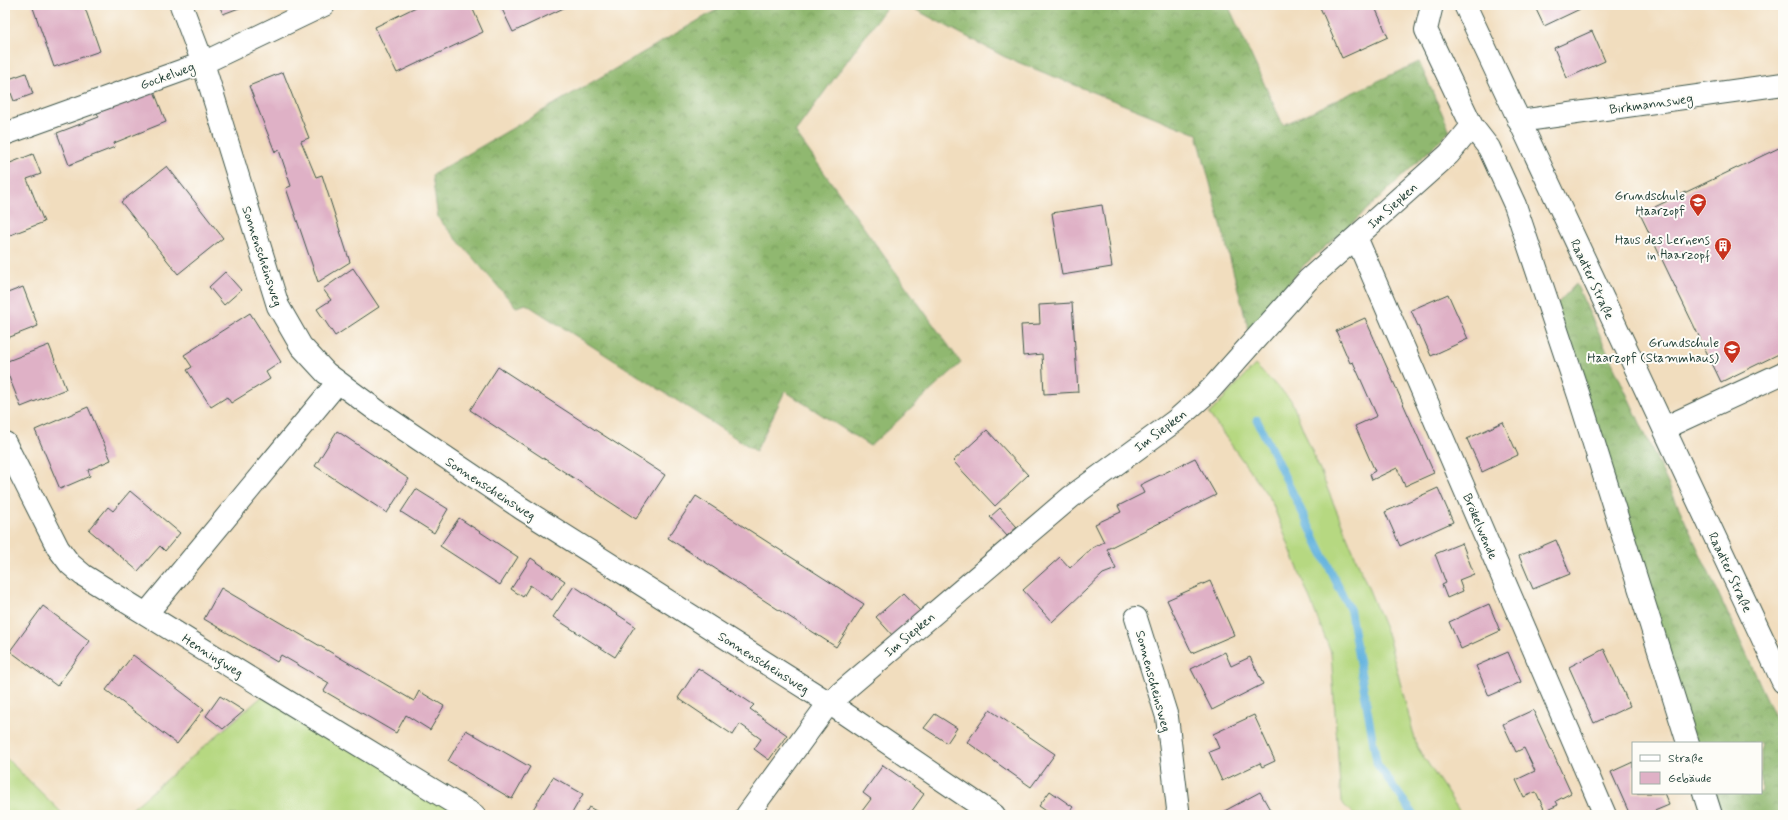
<svg xmlns="http://www.w3.org/2000/svg" width="1788" height="820" viewBox="0 0 1788 820" font-family="Mynerve,sans-serif">
  <style>
    .grass { fill: #b6d881; stroke: #6a8a5a }
    .forest { fill: url(#forest-crowns); stroke: #587a52 }
    .lines { fill: none; stroke-linecap: round; stroke-linejoin: round }
    .stream { stroke: #65b4df; stroke-width: 8 }
    .building { fill: #dfb1c6 }
    .minor-casing { stroke: #3e5549; stroke-width: 24 }
    .major-casing { stroke: #3e5549; stroke-width: 24 }
    .minor { stroke: #fff; stroke-width: 22 }
    .major { stroke: #fff; stroke-width: 22 }
    .labels { text-anchor: middle; stroke-width: 4; stroke-linejoin: round; paint-order: stroke }
    .street-label { font-size: 13px; fill: #1f3d34; stroke: #fdfcf7 }
    .poi-label { font-size: 13px; fill: #1f3d34; stroke: #fdfcf7; text-anchor: end }
  </style>
  <defs>
    <pattern id="forest-crowns" width="20" height="18" patternUnits="userSpaceOnUse"><rect width="20" height="18" fill="#90b86f"/><path d="M2 6a3 3 0 1 1 6 0M12 15a3 3 0 1 1 6 0" fill="none" stroke="#75975c"/></pattern>
  </defs>
  <rect width="100%" height="100%" fill="#fdfcf7"/>
  <filter id="ink" filterUnits="userSpaceOnUse"><feTurbulence type="fractalNoise" baseFrequency=".025" numOctaves="2"/><feDisplacementMap in="SourceGraphic" scale="8" xChannelSelector="R" yChannelSelector="G"/><feConvolveMatrix kernelMatrix="1 2 1 2 8 2 1 2 1" color-interpolation-filters="sRGB"/></filter>
  <filter id="wash" filterUnits="userSpaceOnUse"><feTurbulence type="fractalNoise" baseFrequency=".012" numOctaves="4" result="noise"/><feDisplacementMap in="SourceGraphic" scale="16" xChannelSelector="R" yChannelSelector="G"/><feGaussianBlur stdDeviation="0.9" result="paint"/><feColorMatrix in="noise" values="0 0 0 0 0 0 0 0 0 0 0 0 0 0 0 0 0 1.4 0 .05"/><feComposite in="paint" operator="in"/></filter>
  <g filter="url(#wash)">
    <rect width="100%" height="100%" fill="#f1ddbe"/>
    <path class="grass" d="M 1255,365 L 1291,400 L 1388,636 L 1417,747 L 1462,815 L 1354,815 L 1341,802 L 1331,653 L 1271,500 L 1209,414 Z
      M 266,693 L 474,815 L 125,815 Z
      M 5,757 L 64,815 L 5,815 Z"/>
    <path class="forest" d="M 725,5 L 888,5 L 795,132 L 961,363 L 870,446 L 785,391 L 756,451 L 526,304 L 516,307 L 438,218 L 432,175 Z
      M 907,5 L 1228,5 L 1283,125 L 1419,62 L 1450,131 L 1358,218 L 1304,265 L 1249,331 L 1197,134 L 1005,57 Z
      M 1576,284 L 1783,734 L 1783,815 L 1719,815 L 1712,793 L 1761,793 L 1761,743 L 1695,743 L 1556,305 Z"/>
    <g class="lines">
      <path class="stream" d="M 1257,420 L 1350,610 L 1377,764 L 1414,815"/>
    </g>
    <g id="blocks">
      <path class="building" d="M 32,5 L 84,5 L 100,51 L 54,67 Z
        M 219,5 L 247,5 L 223,14 Z
        M 420,5 L 471,5 L 483,32 L 397,73 L 375,27 Z
        M 500,5 L 570,5 L 513,32 Z
        M 1319,5 L 1374,5 L 1388,37 L 1342,58 Z
        M 1534,5 L 1578,5 L 1580,9 L 1544,26 Z
        M 1592,31 L 1605,61 L 1567,78 L 1554,48 Z
        M 283,72 L 309,138 L 301,141 L 316,177 L 322,175 L 350,262 L 318,282 L 286,188 L 291,186 L 279,150 L 275,152 L 249,86 Z
        M 26,73 L 33,94 L 14,101 L 6,80 Z
        M 154,91 L 166,122 L 114,143 L 115,147 L 69,165 L 57,133 L 99,117 L 97,113 Z
        M 1783,146 L 1783,352 L 1721,382 L 1640,214 Z
        M 33,154 L 41,174 L 27,179 L 44,222 L 5,237 L 5,165 Z
        M 167,166 L 223,238 L 178,274 L 121,202 Z
        M 1102,205 L 1112,267 L 1062,275 L 1052,213 Z
        M 353,268 L 379,307 L 335,336 L 317,309 L 331,300 L 323,289 Z
        M 225,272 L 241,290 L 224,305 L 209,287 Z
        M 23,287 L 38,326 L 5,339 L 5,294 Z
        M 1448,294 L 1468,339 L 1431,356 L 1411,310 Z
        M 1072,303 L 1078,392 L 1044,394 L 1042,354 L 1023,356 L 1021,325 L 1040,324 L 1039,305 Z
        M 250,313 L 281,362 L 266,372 L 270,379 L 231,403 L 227,397 L 211,407 L 187,370 L 192,367 L 184,355 Z
        M 1365,318 L 1434,473 L 1405,486 L 1397,468 L 1372,480 L 1370,474 L 1375,471 L 1355,426 L 1377,416 L 1353,362 L 1350,363 L 1336,331 Z
        M 49,345 L 66,389 L 21,407 L 5,367 L 5,362 Z
        M 498,367 L 665,475 L 636,519 L 470,410 Z
        M 88,407 L 111,460 L 88,470 L 90,476 L 60,489 L 35,430 Z
        M 1503,422 L 1518,455 L 1482,472 L 1467,439 Z
        M 987,430 L 1028,475 L 995,506 L 953,461 Z
        M 337,431 L 409,479 L 387,513 L 315,466 Z
        M 1195,458 L 1216,495 L 1107,549 L 1116,569 L 1103,574 L 1052,622 L 1023,590 L 1060,557 L 1070,568 L 1092,548 L 1104,542 L 1095,524 L 1121,512 L 1118,506 L 1144,493 L 1140,485 Z
        M 1438,488 L 1453,522 L 1400,546 L 1385,512 Z
        M 416,489 L 448,509 L 434,533 L 401,512 Z
        M 130,491 L 180,533 L 165,551 L 160,546 L 138,571 L 89,530 L 108,507 L 113,511 Z
        M 696,496 L 864,604 L 836,647 L 668,538 Z
        M 1000,508 L 1017,527 L 1007,536 L 990,517 Z
        M 459,518 L 518,557 L 500,585 L 440,546 Z
        M 1556,540 L 1570,574 L 1533,589 L 1519,556 Z
        M 1462,543 L 1474,574 L 1459,580 L 1463,591 L 1447,598 L 1442,585 L 1446,583 L 1435,554 Z
        M 531,558 L 565,581 L 552,600 L 530,585 L 523,597 L 511,589 Z
        M 1210,581 L 1234,635 L 1192,653 L 1167,600 Z
        M 574,586 L 635,626 L 615,657 L 553,617 Z
        M 221,588 L 414,701 L 419,691 L 444,706 L 430,730 L 406,715 L 396,733 L 324,691 L 329,683 L 281,655 L 277,662 L 204,619 Z
        M 903,593 L 920,611 L 893,636 L 876,617 Z
        M 1489,604 L 1500,631 L 1461,649 L 1449,622 Z
        M 43,606 L 90,641 L 57,686 L 10,651 Z
        M 1604,649 L 1630,706 L 1594,723 L 1569,667 Z
        M 1225,652 L 1231,666 L 1250,657 L 1263,684 L 1212,710 L 1191,669 Z
        M 1508,652 L 1521,682 L 1489,696 L 1476,666 Z
        M 133,655 L 204,709 L 177,744 L 106,690 Z
        M 698,668 L 754,705 L 750,709 L 787,735 L 769,760 L 754,749 L 761,739 L 740,724 L 733,735 L 678,698 Z
        M 220,696 L 244,711 L 223,729 L 206,716 Z
        M 990,710 L 1055,754 L 1031,787 L 967,742 Z
        M 1533,710 L 1571,793 L 1556,801 L 1558,805 L 1545,811 L 1536,792 L 1524,797 L 1516,780 L 1535,771 L 1524,748 L 1516,752 L 1503,724 Z
        M 935,714 L 957,728 L 947,743 L 924,728 Z
        M 1254,715 L 1275,761 L 1262,767 L 1260,763 L 1222,781 L 1209,752 L 1219,748 L 1213,734 Z
        M 466,730 L 530,767 L 512,799 L 448,761 Z
        M 1633,762 L 1633,793 L 1664,793 L 1669,805 L 1645,815 L 1630,815 L 1611,772 Z
        M 883,765 L 924,794 L 909,815 L 859,815 L 871,799 L 863,793 Z
        M 553,777 L 583,794 L 571,815 L 539,815 L 532,811 Z
        M 1050,791 L 1073,807 L 1067,815 L 1052,815 L 1039,806 Z
        M 1260,792 L 1273,815 L 1217,815 Z
        M 589,807 L 603,815 L 584,815 Z"/>
    </g>
  </g>
  <g filter="url(#ink)">
    <use href="#blocks" fill-opacity="0" stroke="#3e5549" stroke-width="1"/>
    <g class="lines">
      <defs>
        <path id="minor" d="M 181,5 L 203,63 L 278,306 L 301,346 L 326,373 L 380,413 L 521,508 L 829,703 L 994,815
          M 1519,121 L 1783,84
          M 1472,126 L 1489,148 L 1515,205 L 1579,396 L 1688,743
          M 5,134 L 203,63 L 324,5
          M 1356,237 L 1605,815
          M 1664,428 L 1783,373
          M 5,443 L 58,548 L 70,564 L 83,575 L 272,692 L 474,815
          M 147,613 L 338,382
          M 1136,618 L 1167,717 L 1178,809 L 1177,815
          M 1704,793 L 1711,815
          M 747,815 L 829,703 L 1071,497 L 1175,421 L 1210,390 L 1308,280 L 1449,154 L 1472,126 L 1426,30 L 1432,5"/>
        <path id="major" d="M 1465,5 L 1783,682"/>
      </defs>
      <use href="#minor" class="minor-casing"/>
      <use href="#major" class="major-casing"/>
      <use href="#minor" class="minor"/>
      <use href="#major" class="major"/>
    </g>
  </g>
  <defs>
    <symbol id="school-pin" viewBox="-11 -11 22 30"><path d="M0 17L-7.5 6A9.5 9.5 0 1 1 7.5 6Z" fill="#c8321e" stroke="#fdfcf7"/><path d="M0-5L7-2L0 1L-7-2ZM-4 1L0 2.5L4 1V4Q0 6-4 4Z" fill="#fff"/></symbol>
    <symbol id="building-pin" viewBox="-11 -11 22 30"><path d="M0 17L-7.5 6A9.5 9.5 0 1 1 7.5 6Z" fill="#c8321e" stroke="#fdfcf7"/><path d="M-4-6H4V6H1V3H-1V6H-4ZM-2.5-4.3h1.7v1.8h-1.7ZM.8-4.3h1.7v1.8H.8ZM-2.5-1h1.7V.8h-1.7ZM.8-1h1.7V.8H.8Z" fill="#fff"/></symbol>
  </defs>
  <g fill-rule="evenodd">
    <use href="#school-pin" x="1688" y="192" width="20" height="27"/>
    <use href="#building-pin" x="1713" y="236" width="20" height="27"/>
    <use href="#school-pin" x="1722" y="339" width="20" height="27"/>
  </g>
  <g class="labels">
    <g class="street-label">
      <text transform="translate(167 75) rotate(-20)" y="5">Gockelweg</text>
      <text transform="translate(1651 103) rotate(-8)" y="5">Birkmannsweg</text>
      <text transform="translate(1392 205) rotate(-42)" y="5">Im Siepken</text>
      <text transform="translate(263 256) rotate(72)" y="5">Sonnenscheinsweg</text>
      <text transform="translate(1593 279) rotate(65)" y="5">Raadter Straße</text>
      <text transform="translate(1160 430) rotate(-37)" y="5">Im Siepken</text>
      <text transform="translate(491 488) rotate(33)" y="5">Sonnenscheinsweg</text>
      <text transform="translate(1481 526) rotate(67)" y="5">Brökelwende</text>
      <text transform="translate(1731 572) rotate(65)" y="5">Raadter Straße</text>
      <text transform="translate(909 634) rotate(-40)" y="5">Im Siepken</text>
      <text transform="translate(213 655) rotate(32)" y="5">Henningweg</text>
      <text transform="translate(764 662) rotate(32)" y="5">Sonnenscheinsweg</text>
      <text transform="translate(1154 681) rotate(75)" y="5">Sonnenscheinsweg</text>
    </g>
    <g class="poi-label">
      <text x="1685" y="200">Grundschule<tspan x="1685" dy="15">Haarzopf</tspan></text>
      <text x="1710" y="244">Haus des Lernens<tspan x="1710" dy="15">in Haarzopf</tspan></text>
      <text x="1719" y="347">Grundschule<tspan x="1719" dy="15">Haarzopf (Stammhaus)</tspan></text>
    </g>
  </g>
  <rect width="1788" height="820" fill="none" stroke="#fdfcf7" stroke-width="20"/>
  <rect x="1632" y="742" width="130" height="52" fill="#fdfcf7" stroke="#a4b0a9"/>
  <rect x="1640" y="755" width="20" height="6" fill="#ffffff" stroke="#a4b0a9"/>
  <text x="1668" y="762" font-size="12" fill="#1f3d34">Straße</text>
  <rect x="1640" y="772" width="20" height="12" fill="#dfb1c6" stroke="#a4b0a9"/>
  <text x="1668" y="782" font-size="12" fill="#1f3d34">Gebäude</text>
</svg>
